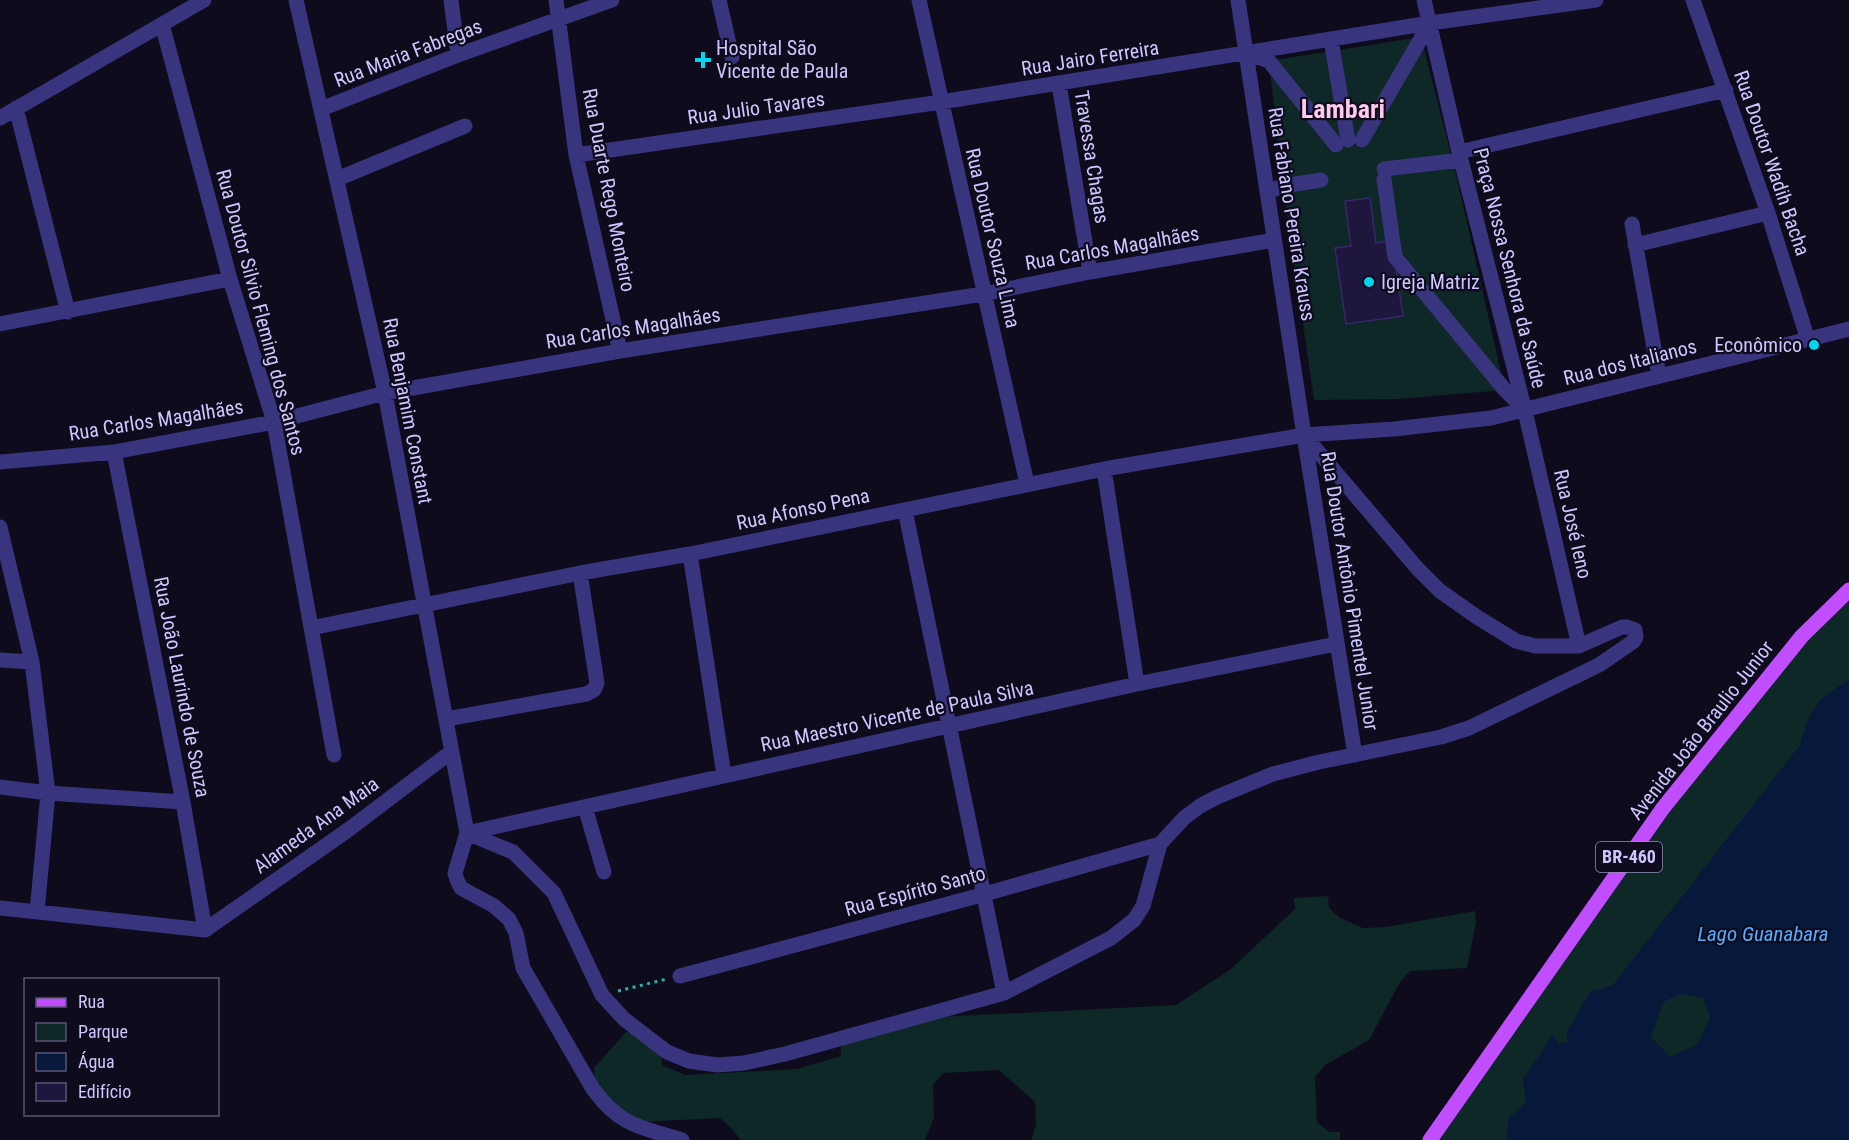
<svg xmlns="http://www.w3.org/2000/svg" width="1849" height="1140" viewBox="0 0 1849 1140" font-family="'Roboto Condensed',sans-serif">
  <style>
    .green { fill: #0e2727 }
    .water { fill: #07193a; fill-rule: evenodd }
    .building { fill: #1f163e; stroke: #36286b; stroke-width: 1.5 }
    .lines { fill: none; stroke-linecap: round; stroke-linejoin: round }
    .path { stroke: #29b1ab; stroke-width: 3; stroke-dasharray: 3 4.5; stroke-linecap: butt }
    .minor { stroke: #38347e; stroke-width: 15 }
    .major { stroke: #c04eff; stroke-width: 15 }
    .poi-dot { fill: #00d6f2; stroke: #0e0b1d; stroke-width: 2 }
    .labels { text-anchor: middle; stroke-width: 4.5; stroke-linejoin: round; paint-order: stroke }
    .shield { fill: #0e0b1d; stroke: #948fbb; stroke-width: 1.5 }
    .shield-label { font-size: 18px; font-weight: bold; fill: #cec7ff }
    .poi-label { font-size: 20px; fill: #cec7ff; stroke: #0e0b1d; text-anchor: start }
    .street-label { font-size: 20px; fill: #cec7ff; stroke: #0e0b1d }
    .water-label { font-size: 21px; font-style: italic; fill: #55aeff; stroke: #0e0b1d }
    .district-label { font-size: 26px; font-weight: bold; fill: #ffc9ea; stroke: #0e0b1d }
  </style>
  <rect width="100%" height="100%" fill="#0e0b1d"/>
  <path class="green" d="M 1421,37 L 1456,174 L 1505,390 L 1397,399 L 1314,400 L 1283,186 L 1269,61 Z
    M 1849,590 L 1849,1140 L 1430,1140 L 1663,808 Z
    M 1328,896 L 1329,908 L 1340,918 L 1363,928 L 1386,927 L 1475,911 L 1476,922 L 1467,968 L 1410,971 L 1400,982 L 1369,1040 L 1325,1065 L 1315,1077 L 1317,1122 L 1329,1132 L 1340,1132 L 1340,1140 L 1031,1140 L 1036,1125 L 1035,1102 L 999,1070 L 943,1073 L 933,1085 L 934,1118 L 925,1140 L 741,1140 L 732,1129 L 720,1118 L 620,1123 L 596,1102 L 594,1068 L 626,1032 L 637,1032 L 661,1053 L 662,1065 L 685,1075 L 797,1069 L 841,1056 L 841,1044 L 940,1017 L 1176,1005 L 1231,969 L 1295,909 L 1294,898 Z"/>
  <path class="water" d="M 1849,680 L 1849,1140 L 1506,1140 L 1509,1118 L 1526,1102 L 1523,1079 L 1553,1035 L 1559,1044 L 1568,1042 L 1567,1032 L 1590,992 L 1613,985 L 1800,745 C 1810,709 1816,699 1849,680 ZM 1681,994 L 1703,997 L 1710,1018 L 1697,1045 L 1670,1057 L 1651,1037 L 1663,1002 Z"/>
  <path class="building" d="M 1370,198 L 1376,243 L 1392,240 L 1403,316 L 1346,324 L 1335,248 L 1351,246 L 1345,201 Z"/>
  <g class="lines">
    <path class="path" d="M 618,991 L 667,979"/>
    <path class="minor" d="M 296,0 L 385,393 L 467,833 L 455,873 L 457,880 L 461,888 L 494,906 L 509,919 L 516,933 L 523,968 L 593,1089 C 620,1126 640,1127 682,1140
      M 451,0 L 458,55
      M 556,0 L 576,155 L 620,351
      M 719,0 L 732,57
      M 919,0 L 1027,484
      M 1238,0 L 1304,435 L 1355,755
      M 1424,0 L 1459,152 L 1525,411 L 1579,646
      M 1693,0 L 1768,213 L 1808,340
      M 162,24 L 230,279 L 274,422 L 334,755
      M 1331,40 L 1348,140
      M 1251,55 L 1269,61 L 1336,145
      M 1059,84 L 1090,272
      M 16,108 L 68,312
      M 321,109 L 458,55 L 612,0
      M 0,118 L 204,0
      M 1362,140 L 1430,23
      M 1459,152 L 1726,90
      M 576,155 L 941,102 L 1430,23 L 1596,0
      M 1384,169 L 1461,160
      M 337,179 L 465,126
      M 1384,179 L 1395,257 L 1505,390 L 1523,408
      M 1267,192 L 1283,186 L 1321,180
      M 1632,224 L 1659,376
      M 1635,245 L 1768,213
      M 0,324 L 230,279
      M 114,452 L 183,802 L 205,930
      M 0,462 L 114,452 L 274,422 L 385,393 L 620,351 L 983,294 L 1090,272 L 1274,240
      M 1104,469 L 1137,684
      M 905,510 L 1004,993
      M 0,527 L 32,662 L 48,793 L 37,912
      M 690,554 L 724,775
      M 311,628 L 580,573 L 690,554 L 1104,469 L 1304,435 L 1394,429 L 1491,418 L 1849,329
      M 0,660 L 32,662
      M 446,719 L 586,694 L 594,690 L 597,683 L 580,573
      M 0,787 L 48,793 L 183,802
      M 585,807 L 604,872
      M 467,833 L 513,852 L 554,893 L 602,995 L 624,1019 L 667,1052 L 689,1061 L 717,1065 L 744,1063 L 785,1054 L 1004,993 L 1111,938 L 1134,920 L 1143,906 L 1160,844 L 1184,818 L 1200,806 L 1217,797 L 1273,774 L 1319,762 L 1441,737 L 1469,728 L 1599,665 L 1634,641 L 1636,637 L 1635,630 L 1627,627 L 1622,627 L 1579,646 L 1535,646 L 1516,641 L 1477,617 L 1440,591 L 1417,568 L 1304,435
      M 467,833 L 1137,684 L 1336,644
      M 0,908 L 205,930
      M 205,930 L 348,830 L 451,752
      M 680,976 L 985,894 L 1160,844"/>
    <path class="major" d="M 1430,1140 L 1663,808 L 1802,636 L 1849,590"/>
  </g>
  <g class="poi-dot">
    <path d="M700 51h6v6h6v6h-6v6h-6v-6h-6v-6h6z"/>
    <circle cx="1369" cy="282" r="6"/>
    <circle cx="1814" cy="345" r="6"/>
  </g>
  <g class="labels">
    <rect class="shield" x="1596" y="842" width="66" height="30" rx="4.5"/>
    <g class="shield-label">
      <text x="1629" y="863">BR-460</text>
    </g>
    <g class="poi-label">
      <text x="716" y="55">Hospital São<tspan x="716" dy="23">Vicente de Paula</tspan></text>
      <text x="1381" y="289">Igreja Matriz</text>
      <text x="1802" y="352" text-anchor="end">Econômico</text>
    </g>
    <g class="street-label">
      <text transform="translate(408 53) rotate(-21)" y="7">Rua Maria Fabregas</text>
      <text transform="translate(1090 58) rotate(-9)" y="7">Rua Jairo Ferreira</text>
      <text transform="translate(756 108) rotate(-8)" y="7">Rua Julio Tavares</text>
      <text transform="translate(1092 157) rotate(81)" y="7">Travessa Chagas</text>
      <text transform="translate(1772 163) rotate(71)" y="7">Rua Doutor Wadih Bacha</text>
      <text transform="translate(609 190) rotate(79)" y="7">Rua Duarte Rego Monteiro</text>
      <text transform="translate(1292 214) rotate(81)" y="7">Rua Fabiano Pereira Krauss</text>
      <text transform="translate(993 238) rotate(77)" y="7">Rua Doutor Souza Lima</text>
      <text transform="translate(1112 248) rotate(-10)" y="7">Rua Carlos Magalhães</text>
      <text transform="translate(1510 268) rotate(76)" y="7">Praça Nossa Senhora da Saúde</text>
      <text transform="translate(261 312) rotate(75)" y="7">Rua Doutor Silvio Fleming dos Santos</text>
      <text transform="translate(633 328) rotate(-9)" y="7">Rua Carlos Magalhães</text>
      <text transform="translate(1630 362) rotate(-14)" y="7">Rua dos Italianos</text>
      <text transform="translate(408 411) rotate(79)" y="7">Rua Benjamim Constant</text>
      <text transform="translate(156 420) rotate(-9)" y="7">Rua Carlos Magalhães</text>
      <text transform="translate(803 509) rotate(-12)" y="7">Rua Afonso Pena</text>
      <text transform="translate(1573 524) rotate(77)" y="7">Rua José Ieno</text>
      <text transform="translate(1350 591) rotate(81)" y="7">Rua Doutor Antônio Pimentel Junior</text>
      <text transform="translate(182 687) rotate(79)" y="7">Rua João Laurindo de Souza</text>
      <text transform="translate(897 716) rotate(-12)" y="7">Rua Maestro Vicente de Paula Silva</text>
      <text transform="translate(1701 730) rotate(-52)" y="7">Avenida João Braulio Junior</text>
      <text transform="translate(316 825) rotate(-36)" y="7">Alameda Ana Maia</text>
      <text transform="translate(915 891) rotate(-15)" y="7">Rua Espírito Santo</text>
    </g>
    <g class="water-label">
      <text x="1763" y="941">Lago Guanabara</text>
    </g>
    <g class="district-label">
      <text x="1343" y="118">Lambari</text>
    </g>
  </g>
  <rect x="24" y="978" width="195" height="138" fill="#0e0b1d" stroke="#5b5677" stroke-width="1.5"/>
  <rect x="36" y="998" width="30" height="9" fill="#c04eff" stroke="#5b5677" stroke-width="1.5"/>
  <text x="78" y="1008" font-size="18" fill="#cec7ff">Rua</text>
  <rect x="36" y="1023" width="30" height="18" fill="#0e2727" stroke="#5b5677" stroke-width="1.5"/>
  <text x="78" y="1038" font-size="18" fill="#cec7ff">Parque</text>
  <rect x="36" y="1053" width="30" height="18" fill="#07193a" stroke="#5b5677" stroke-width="1.5"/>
  <text x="78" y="1068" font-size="18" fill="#cec7ff">Água</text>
  <rect x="36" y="1083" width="30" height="18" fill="#1f163e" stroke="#5b5677" stroke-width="1.5"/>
  <text x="78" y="1098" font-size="18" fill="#cec7ff">Edifício</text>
</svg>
